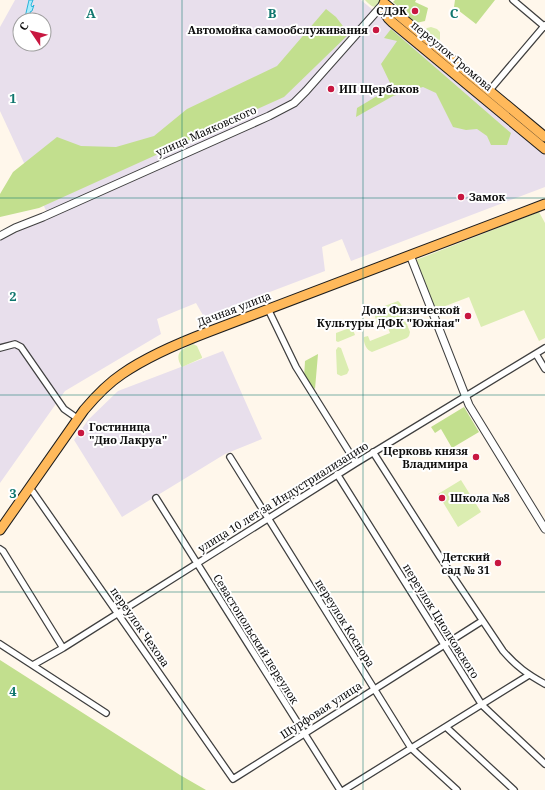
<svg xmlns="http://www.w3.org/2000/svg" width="545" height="790" viewBox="0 0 545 790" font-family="'Noto Serif',serif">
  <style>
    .industrial { fill: #e8dfec; fill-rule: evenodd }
    .green { fill: #dbedb1 }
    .forest { fill: #c2df8e }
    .water { fill: #aaecfc; stroke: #2ab4da }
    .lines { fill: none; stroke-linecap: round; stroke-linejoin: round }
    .minor-casing { stroke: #3f3f3f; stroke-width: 8 }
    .tertiary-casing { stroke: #3f3f3f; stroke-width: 9 }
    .primary-casing { stroke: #1d1d1d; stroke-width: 11 }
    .minor { stroke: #fff; stroke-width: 5.5 }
    .tertiary { stroke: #fff; stroke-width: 7 }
    .primary { stroke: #ffb95b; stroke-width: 9 }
    .grid { fill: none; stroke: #0f766e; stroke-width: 1; stroke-opacity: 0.55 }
    .poi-dot { fill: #c81740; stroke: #fff; stroke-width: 1.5 }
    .labels { text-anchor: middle; stroke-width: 4; stroke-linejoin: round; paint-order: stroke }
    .poi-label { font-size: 11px; font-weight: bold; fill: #0c0c0c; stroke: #fff; text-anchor: end }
    .street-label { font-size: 11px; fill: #0c0c0c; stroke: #fff }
    .grid-label { font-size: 13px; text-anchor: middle; font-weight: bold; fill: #0f766e; stroke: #fff; stroke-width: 4; stroke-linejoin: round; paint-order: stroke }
  </style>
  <rect width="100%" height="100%" fill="#fff7eb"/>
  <path class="industrial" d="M 15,0 L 361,0 L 545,155 L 545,187 L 351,261 L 342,239 L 322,247 L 325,271 L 204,317 L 196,303 L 157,319 L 161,334 L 65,391 L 0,483 L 0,240 L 49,217 L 0,111 L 0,27 ZM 20,20 L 44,20 L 44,44 L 20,44 Z
    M 223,351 L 262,439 L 225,454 L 122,517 L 74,440 L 88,420 L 118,391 Z"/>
  <path class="green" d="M 365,0 L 382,0 L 379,6 C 372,8 370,5 365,0 Z
    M 431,27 L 437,29 L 440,32 L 440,39 L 438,43 L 424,31 L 427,28 Z
    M 539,212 L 545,223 L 545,338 L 539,341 L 524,310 L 481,327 L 469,297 L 435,310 L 416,260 Z
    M 398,301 C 402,304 405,311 403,316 L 382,324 L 377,323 L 374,313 L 374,310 Z
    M 403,321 L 406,322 L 410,332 L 409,336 L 407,338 L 372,352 C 366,350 363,342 364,337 L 368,336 L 370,341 L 390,333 L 388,328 L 389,326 Z
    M 352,327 L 355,335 L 338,342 L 336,341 L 336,333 Z
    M 193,344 L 197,346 L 202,357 L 202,358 L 182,367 C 173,353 182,349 193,344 Z
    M 338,347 L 341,348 L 349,370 L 347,374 L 341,376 L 337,374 L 336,350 Z
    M 461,480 L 481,512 L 458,527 L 438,494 Z"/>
  <path class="forest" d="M 395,0 L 416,0 L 415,2 L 428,8 L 425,21 L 416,23 L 393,2 Z
    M 455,0 L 495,0 L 476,24 L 454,7 Z
    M 326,9 L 336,17 L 349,34 L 284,97 L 39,208 L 0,217 L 0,194 L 13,172 L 57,137 L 81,146 L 116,147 L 154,136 L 187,109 L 277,66 Z
    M 391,29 L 511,133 L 507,145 L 491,145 L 487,136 L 477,129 L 466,130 L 453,127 L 436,93 L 423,87 L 393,96 L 356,117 L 357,108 L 392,87 L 381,64 L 397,41 L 384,38 Z
    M 318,354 L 315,389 L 304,378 L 305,361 Z
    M 464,407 L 479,432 L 452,448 L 441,429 L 435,433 L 431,427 Z
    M 0,660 L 180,775 L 206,790 L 0,790 Z"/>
  <path class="water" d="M 29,0 L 33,0 L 31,5 L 32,7 L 34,5 L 32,11 L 30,12 L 32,17 L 30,19 L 25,20 L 26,13 Z"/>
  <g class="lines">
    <defs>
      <path id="minor" d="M 513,0 L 545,27
        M 489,91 L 545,25
        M 268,309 L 296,367 L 356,463
        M 0,348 L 15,344 L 21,347 L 64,409 L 74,416
        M 536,354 L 545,369
        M 373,452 L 440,557 L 503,651 C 516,666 527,674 545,684
        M 230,457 L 411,748 L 457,790
        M 337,474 L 482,705 L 545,764
        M 29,489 L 33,492 L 233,779 L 482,621
        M 156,498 L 340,790
        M 0,549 L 3,551 L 63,648
        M 0,644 L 106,713
        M 33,665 L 63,648 L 356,463 L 545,348
        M 446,727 L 514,790
        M 344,790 L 529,675"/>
      <path id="tertiary" d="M 0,236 L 15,228 L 43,217 L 269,116 L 294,103 L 306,91 L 384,3
        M 410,255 L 469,405 L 545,529"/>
      <path id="primary" d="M 545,137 L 384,3 C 383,11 386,17 392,22 L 545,149
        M 0,530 L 84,410 C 95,397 107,384 122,374 C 148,356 179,343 208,332 L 545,204"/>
    </defs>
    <use href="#minor" class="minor-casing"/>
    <use href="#tertiary" class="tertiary-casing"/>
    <use href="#primary" class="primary-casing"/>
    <use href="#minor" class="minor"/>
    <use href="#tertiary" class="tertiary"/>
    <use href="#primary" class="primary"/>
  </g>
  <path class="grid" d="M 182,0 L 182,790M 363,0 L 363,790M 0,198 L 545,198M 0,395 L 545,395M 0,592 L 545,592"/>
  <g class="poi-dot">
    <circle cx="415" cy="11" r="4"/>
    <circle cx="376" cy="30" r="4"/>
    <circle cx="331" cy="89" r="4"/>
    <circle cx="461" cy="197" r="4"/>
    <circle cx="468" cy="316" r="4"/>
    <circle cx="81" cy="433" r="4"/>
    <circle cx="476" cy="457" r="4"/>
    <circle cx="442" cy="498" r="4"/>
    <circle cx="498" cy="563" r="4"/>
  </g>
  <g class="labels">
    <g class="poi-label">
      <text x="407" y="15">СДЭК</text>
      <text x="368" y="34">Автомойка самообслуживания</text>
      <text x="339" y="93" text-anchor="start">ИП Щербаков</text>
      <text x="469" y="201" text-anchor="start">Замок</text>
      <text x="460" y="314">Дом Физической<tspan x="460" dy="13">Культуры ДФК "Южная"</tspan></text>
      <text x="89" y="431" text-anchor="start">Гостиница<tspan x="89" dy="13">"Дио Лакруа"</tspan></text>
      <text x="468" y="455">Церковь князя<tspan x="468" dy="13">Владимира</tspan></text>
      <text x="450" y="502" text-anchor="start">Школа №8</text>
      <text x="490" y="561">Детский<tspan x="490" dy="13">сад № 31</tspan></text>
    </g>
    <g class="street-label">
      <text transform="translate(452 56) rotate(40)" y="4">переулок Громова</text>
      <text transform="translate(206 131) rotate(-24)" y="4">улица Маяковского</text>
      <text transform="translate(234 309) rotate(-21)" y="4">Дачная улица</text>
      <text transform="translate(283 497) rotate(-32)" y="4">улица 10 лет за Индустриализацию</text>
      <text transform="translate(441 621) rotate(58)" y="4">переулок Циолковского</text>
      <text transform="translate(345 623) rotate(58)" y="4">переулок Косиора</text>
      <text transform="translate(140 627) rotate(55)" y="4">переулок Чехова</text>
      <text transform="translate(256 639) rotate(58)" y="4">Севастопольский переулок</text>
      <text transform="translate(321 710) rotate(-33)" y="4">Шурфовая улица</text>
    </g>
  </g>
  <g class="grid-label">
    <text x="91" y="18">A</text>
    <text x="272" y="18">B</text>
    <text x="454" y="18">C</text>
    <text x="13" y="103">1</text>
    <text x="13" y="301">2</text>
    <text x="13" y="498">3</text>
    <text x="13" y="696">4</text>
  </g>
  <g transform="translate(32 32) rotate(305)"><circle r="19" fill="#ffffff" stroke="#9e9e9e"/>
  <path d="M0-3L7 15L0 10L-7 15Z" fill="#c81740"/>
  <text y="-6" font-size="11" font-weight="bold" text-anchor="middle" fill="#0c0c0c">С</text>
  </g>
</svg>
